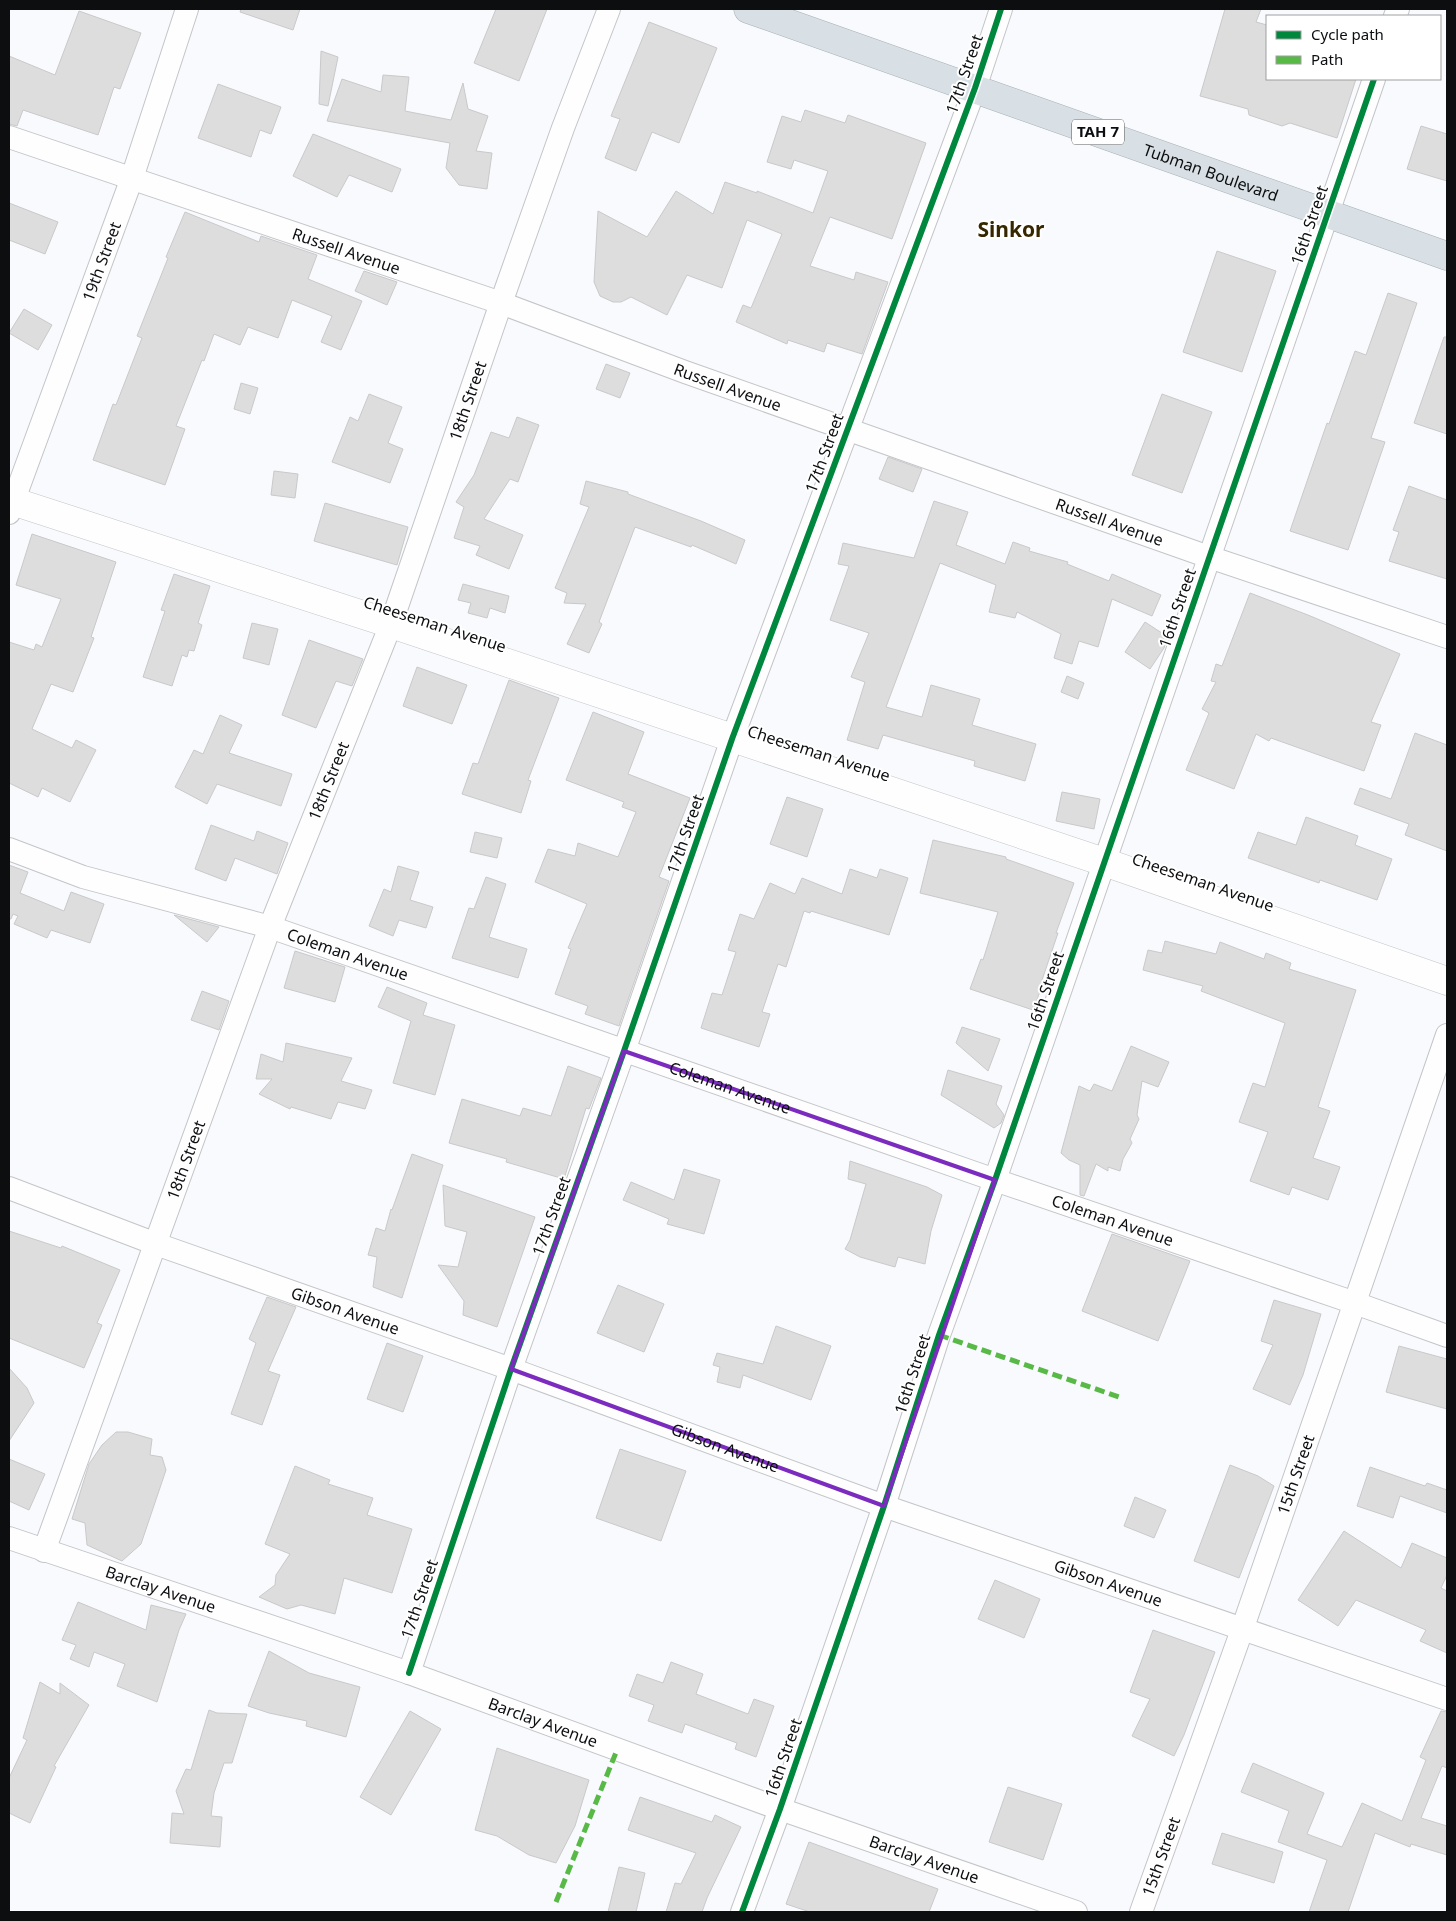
<svg xmlns="http://www.w3.org/2000/svg" width="1456" height="1921" viewBox="0 0 1456 1921" font-family="'Noto Sans',sans-serif">
  <style>
    .building { fill: #deddde; stroke: #cac9ca }
    .lines { fill: none; stroke-linecap: round; stroke-linejoin: round }
    .street-casing { stroke: #c3c5c8; stroke-width: 24 }
    .secondary-casing { stroke: #c3c5c8; stroke-width: 29 }
    .highway-casing { stroke: #a5aeb5; stroke-width: 29 }
    .street { stroke: #fefeff; stroke-width: 22 }
    .secondary { stroke: #fefeff; stroke-width: 28 }
    .highway { stroke: #d8e0e5; stroke-width: 28 }
    .quiet { stroke: #58b947; stroke-width: 5; stroke-dasharray: 10 5; stroke-linecap: butt }
    .cycleway-casing { stroke: #fff; stroke-width: 9 }
    .cycleway { stroke: #00873e; stroke-width: 6 }
    .marked { fill: none; stroke: #7b2cbf; stroke-width: 4; stroke-linejoin: round }
    .labels { text-anchor: middle; stroke-width: 4; stroke-linejoin: round; paint-order: stroke }
    .shield { fill: #fff; stroke: #555658; stroke-width: 1 }
    .shield-label { font-size: 15px; font-weight: bold; fill: #0c0e10 }
    .street-label { font-size: 16px; fill: #0c0e10; stroke: #fff }
    .district-label { font-size: 21px; font-weight: bold; fill: #372700; stroke: #fff }
  </style>
  <rect width="100%" height="100%" fill="#f8fafd"/>
  <path class="building" d="M 241,9 L 300,9 L 293,30 L 240,12 Z
    M 496,9 L 547,9 L 519,81 L 474,63 Z
    M 1225,9 L 1261,9 L 1256,22 L 1267,25 L 1267,79 L 1356,79 L 1337,138 L 1290,123 L 1282,126 L 1249,115 L 1248,109 L 1200,96 Z
    M 79,11 L 141,33 L 120,89 L 114,87 L 98,135 L 23,110 L 17,126 L 9,124 L 9,56 L 55,75 Z
    M 649,22 L 717,48 L 679,143 L 652,132 L 636,171 L 605,158 L 620,119 L 611,116 Z
    M 321,51 L 338,57 L 328,106 L 319,104 Z
    M 383,75 L 409,77 L 405,111 L 451,120 L 463,83 L 468,109 L 488,116 L 476,151 L 492,153 L 487,189 L 459,185 L 446,168 L 450,143 L 327,121 L 342,79 L 381,92 Z
    M 218,84 L 281,107 L 271,134 L 260,130 L 251,157 L 198,138 Z
    M 805,110 L 845,123 L 848,115 L 926,143 L 892,239 L 830,217 L 810,266 L 854,280 L 856,272 L 888,282 L 862,354 L 827,343 L 824,352 L 788,340 L 787,344 L 736,322 L 743,305 L 751,308 L 782,234 L 747,220 L 722,288 L 687,275 L 667,315 L 631,297 L 621,302 L 613,302 L 600,296 L 594,282 L 598,211 L 647,237 L 676,191 L 713,214 L 725,182 L 757,193 L 757,191 L 813,213 L 828,171 L 794,160 L 791,169 L 767,162 L 782,116 L 801,122 Z
    M 1421,126 L 1447,134 L 1447,181 L 1407,169 Z
    M 313,134 L 401,169 L 392,192 L 349,175 L 337,197 L 293,176 Z
    M 9,203 L 58,222 L 45,254 L 9,240 Z
    M 185,212 L 259,242 L 261,236 L 317,255 L 308,279 L 362,301 L 341,350 L 321,342 L 332,316 L 292,300 L 278,338 L 248,327 L 240,345 L 214,334 L 204,361 L 202,360 L 176,426 L 185,429 L 165,485 L 93,460 L 113,404 L 116,405 L 142,338 L 137,336 L 168,258 L 166,257 Z
    M 1217,251 L 1276,271 L 1242,372 L 1183,352 Z
    M 364,271 L 397,282 L 387,305 L 355,291 Z
    M 1388,293 L 1417,303 L 1371,438 L 1385,442 L 1348,550 L 1290,531 L 1327,423 L 1329,424 L 1355,351 L 1366,355 Z
    M 24,309 L 52,325 L 38,350 L 9,333 Z
    M 1444,337 L 1447,337 L 1447,434 L 1414,423 Z
    M 606,364 L 630,373 L 620,398 L 596,389 Z
    M 241,383 L 258,388 L 250,414 L 234,409 Z
    M 369,394 L 402,407 L 388,443 L 403,449 L 390,483 L 332,462 L 350,417 L 358,421 Z
    M 1162,394 L 1212,412 L 1182,493 L 1132,475 Z
    M 517,417 L 539,425 L 518,482 L 510,479 L 484,519 L 523,535 L 509,569 L 476,555 L 480,546 L 454,538 L 464,507 L 456,502 L 474,475 L 491,432 L 509,438 Z
    M 888,457 L 922,469 L 913,492 L 879,479 Z
    M 274,471 L 298,474 L 295,498 L 271,495 Z
    M 586,481 L 628,492 L 628,494 L 701,521 L 745,540 L 736,564 L 692,545 L 691,547 L 635,527 L 599,622 L 602,624 L 589,653 L 567,644 L 586,604 L 564,603 L 567,593 L 555,588 L 589,507 L 580,504 Z
    M 1409,486 L 1447,500 L 1447,579 L 1389,561 L 1399,532 L 1393,530 Z
    M 934,501 L 968,512 L 956,545 L 1005,564 L 1013,542 L 1030,548 L 1029,551 L 1068,562 L 1067,564 L 1109,581 L 1112,574 L 1161,595 L 1152,616 L 1112,599 L 1098,647 L 1079,641 L 1072,664 L 1054,658 L 1061,634 L 1017,612 L 1015,618 L 989,612 L 996,585 L 940,563 L 886,707 L 922,717 L 931,685 L 980,699 L 972,725 L 1036,744 L 1025,781 L 974,766 L 975,761 L 883,735 L 878,749 L 847,740 L 865,682 L 851,677 L 869,633 L 830,620 L 849,566 L 838,564 L 843,543 L 914,558 Z
    M 325,503 L 408,527 L 397,565 L 314,541 Z
    M 32,534 L 116,562 L 91,637 L 94,638 L 73,692 L 51,684 L 32,729 L 72,748 L 76,740 L 96,750 L 70,802 L 42,788 L 38,797 L 9,783 L 9,642 L 34,650 L 36,644 L 42,647 L 61,599 L 16,585 Z
    M 174,574 L 210,586 L 198,623 L 202,625 L 194,651 L 189,650 L 187,657 L 182,655 L 172,686 L 143,677 L 165,611 L 161,610 Z
    M 463,584 L 509,596 L 505,613 L 490,608 L 487,618 L 468,613 L 471,603 L 458,600 Z
    M 1250,593 L 1308,615 L 1400,654 L 1371,722 L 1381,725 L 1364,771 L 1271,738 L 1269,741 L 1256,734 L 1234,789 L 1186,770 L 1209,713 L 1202,709 L 1216,682 L 1211,681 L 1216,664 L 1222,666 Z
    M 1145,622 L 1168,637 L 1164,648 L 1150,669 L 1125,652 Z
    M 252,623 L 278,629 L 269,665 L 243,658 Z
    M 309,640 L 363,659 L 352,686 L 336,681 L 316,728 L 282,715 Z
    M 417,667 L 467,685 L 452,724 L 403,706 Z
    M 1067,676 L 1084,683 L 1078,699 L 1061,692 Z
    M 509,680 L 559,698 L 528,780 L 531,781 L 521,813 L 462,794 L 473,763 L 478,764 Z
    M 593,712 L 644,732 L 628,774 L 690,798 L 659,877 L 669,881 L 619,1026 L 585,1014 L 588,1006 L 555,994 L 571,949 L 568,948 L 587,904 L 535,882 L 548,849 L 575,856 L 578,843 L 618,857 L 636,812 L 622,807 L 624,802 L 566,780 Z
    M 220,715 L 242,725 L 229,753 L 292,774 L 281,806 L 217,784 L 207,804 L 175,787 L 194,750 L 203,754 Z
    M 1415,733 L 1447,745 L 1447,851 L 1405,835 L 1409,824 L 1354,804 L 1360,788 L 1391,799 Z
    M 1062,792 L 1100,799 L 1094,829 L 1056,821 Z
    M 787,797 L 823,809 L 807,857 L 770,844 Z
    M 1306,817 L 1358,836 L 1355,845 L 1392,859 L 1377,900 L 1320,880 L 1319,883 L 1248,858 L 1258,832 L 1296,845 Z
    M 211,825 L 254,841 L 257,831 L 288,843 L 277,874 L 235,858 L 226,881 L 195,869 Z
    M 475,832 L 502,838 L 497,858 L 470,852 Z
    M 933,840 L 1006,857 L 1006,859 L 1074,883 L 1056,933 L 1058,933 L 1042,980 L 1044,981 L 1033,1010 L 970,989 L 981,959 L 983,960 L 998,912 L 920,893 Z
    M 9,865 L 28,872 L 20,893 L 64,911 L 71,892 L 104,904 L 90,943 L 51,930 L 47,938 L 14,924 L 18,916 L 13,914 L 11,919 L 9,919 Z
    M 398,866 L 419,872 L 410,900 L 433,907 L 426,928 L 399,920 L 393,936 L 369,926 L 384,889 L 391,892 Z
    M 850,869 L 877,878 L 880,869 L 908,878 L 889,935 L 811,911 L 810,913 L 804,911 L 786,967 L 778,964 L 762,1012 L 770,1014 L 759,1047 L 701,1028 L 712,993 L 722,995 L 736,952 L 728,950 L 740,914 L 754,919 L 770,883 L 795,894 L 802,878 L 842,894 Z
    M 486,877 L 506,884 L 489,937 L 527,949 L 518,978 L 452,958 L 469,908 L 474,909 Z
    M 174,915 L 219,927 L 207,942 Z
    M 1165,941 L 1216,954 L 1220,942 L 1264,959 L 1266,953 L 1291,963 L 1289,969 L 1356,990 L 1318,1107 L 1330,1111 L 1313,1158 L 1340,1167 L 1328,1200 L 1292,1187 L 1289,1195 L 1250,1181 L 1268,1132 L 1239,1122 L 1253,1083 L 1265,1087 L 1285,1023 L 1201,991 L 1203,986 L 1143,970 L 1148,950 L 1162,953 Z
    M 295,951 L 345,967 L 335,1002 L 284,988 Z
    M 387,987 L 427,1003 L 423,1015 L 455,1025 L 435,1095 L 393,1083 L 411,1021 L 378,1007 Z
    M 202,991 L 229,1001 L 219,1030 L 191,1020 Z
    M 962,1027 L 1000,1039 L 988,1071 L 956,1043 Z
    M 286,1043 L 352,1058 L 341,1081 L 372,1090 L 365,1109 L 338,1102 L 331,1119 L 291,1107 L 290,1109 L 259,1094 L 272,1079 L 256,1079 L 261,1054 L 283,1062 Z
    M 1131,1046 L 1169,1062 L 1158,1087 L 1142,1081 L 1137,1115 L 1139,1119 L 1130,1139 L 1132,1143 L 1123,1159 L 1120,1171 L 1108,1167 L 1108,1171 L 1096,1164 L 1084,1196 L 1080,1195 L 1080,1165 L 1069,1160 L 1061,1153 L 1079,1086 L 1090,1091 L 1094,1084 L 1112,1091 Z
    M 568,1066 L 601,1078 L 589,1109 L 586,1108 L 564,1179 L 506,1162 L 507,1159 L 449,1143 L 462,1099 L 520,1116 L 523,1108 L 551,1116 Z
    M 948,1070 L 1002,1086 L 996,1104 L 1004,1115 L 1001,1123 L 994,1128 L 941,1095 Z
    M 412,1154 L 443,1165 L 402,1298 L 373,1287 L 377,1257 L 368,1255 L 376,1228 L 385,1231 L 391,1209 L 392,1210 Z
    M 850,1161 L 927,1187 L 942,1195 L 931,1231 L 925,1264 L 898,1257 L 895,1267 L 860,1257 L 845,1249 L 850,1240 L 866,1184 L 848,1179 Z
    M 684,1169 L 720,1180 L 704,1234 L 667,1224 L 669,1219 L 623,1200 L 631,1182 L 674,1200 Z
    M 443,1185 L 535,1217 L 497,1327 L 463,1315 L 464,1301 L 438,1265 L 458,1267 L 467,1232 L 445,1226 Z
    M 9,1231 L 61,1248 L 62,1246 L 120,1270 L 97,1323 L 102,1325 L 84,1368 L 9,1338 Z
    M 1112,1234 L 1190,1261 L 1158,1341 L 1082,1311 Z
    M 618,1285 L 664,1304 L 644,1352 L 597,1333 Z
    M 267,1297 L 296,1307 L 268,1371 L 280,1375 L 262,1425 L 231,1414 L 256,1343 L 249,1339 Z
    M 1274,1300 L 1321,1314 L 1303,1375 L 1290,1405 L 1253,1389 L 1273,1345 L 1261,1341 Z
    M 776,1326 L 831,1346 L 811,1400 L 743,1375 L 740,1388 L 717,1382 L 720,1367 L 713,1365 L 717,1353 L 763,1364 Z
    M 387,1343 L 423,1356 L 403,1412 L 367,1399 Z
    M 1399,1346 L 1447,1359 L 1447,1409 L 1386,1392 Z
    M 9,1368 L 27,1388 L 34,1403 L 9,1441 Z
    M 116,1432 L 128,1432 L 152,1439 L 150,1455 L 162,1457 L 166,1470 L 141,1544 L 122,1561 L 87,1545 L 85,1523 L 72,1519 L 89,1464 L 102,1445 Z
    M 620,1449 L 686,1471 L 661,1541 L 596,1518 Z
    M 9,1459 L 45,1474 L 29,1510 L 9,1501 Z
    M 1230,1465 L 1258,1476 L 1274,1486 L 1239,1578 L 1194,1561 Z
    M 295,1466 L 330,1480 L 328,1484 L 373,1498 L 367,1515 L 412,1529 L 392,1593 L 344,1578 L 335,1614 L 301,1605 L 287,1609 L 259,1597 L 275,1585 L 276,1575 L 290,1554 L 265,1544 Z
    M 1370,1467 L 1425,1486 L 1427,1483 L 1447,1490 L 1447,1513 L 1400,1496 L 1393,1518 L 1357,1506 Z
    M 1135,1497 L 1166,1510 L 1154,1538 L 1124,1526 Z
    M 1344,1531 L 1401,1568 L 1412,1543 L 1447,1558 L 1447,1575 L 1441,1588 L 1447,1591 L 1447,1653 L 1420,1641 L 1426,1630 L 1356,1600 L 1338,1626 L 1298,1600 Z
    M 995,1580 L 1040,1599 L 1024,1638 L 978,1619 Z
    M 78,1602 L 146,1630 L 151,1605 L 186,1614 L 179,1630 L 157,1702 L 117,1686 L 125,1664 L 94,1652 L 89,1667 L 70,1659 L 76,1645 L 62,1640 Z
    M 1153,1630 L 1215,1652 L 1184,1735 L 1174,1756 L 1132,1736 L 1150,1699 L 1130,1692 Z
    M 269,1651 L 309,1673 L 360,1687 L 346,1737 L 306,1726 L 307,1721 L 269,1713 L 248,1706 Z
    M 671,1662 L 703,1674 L 696,1694 L 748,1714 L 754,1699 L 774,1706 L 756,1757 L 735,1749 L 737,1743 L 685,1724 L 682,1733 L 648,1721 L 654,1705 L 629,1696 L 637,1674 L 663,1683 Z
    M 40,1682 L 60,1694 L 60,1683 L 89,1705 L 54,1766 L 56,1767 L 30,1823 L 9,1813 L 9,1778 L 27,1740 L 23,1738 Z
    M 209,1710 L 217,1713 L 247,1714 L 232,1763 L 224,1763 L 214,1793 L 211,1816 L 222,1817 L 220,1847 L 170,1843 L 172,1813 L 184,1814 L 176,1791 L 186,1769 L 191,1770 Z
    M 410,1711 L 441,1729 L 391,1815 L 360,1797 Z
    M 1441,1711 L 1447,1712 L 1447,1768 L 1442,1766 L 1421,1818 L 1447,1826 L 1447,1855 L 1411,1844 L 1410,1847 L 1375,1833 L 1348,1912 L 1309,1912 L 1327,1860 L 1278,1842 L 1289,1811 L 1241,1792 L 1253,1763 L 1324,1793 L 1307,1834 L 1342,1847 L 1362,1803 L 1402,1821 L 1426,1760 L 1420,1757 Z
    M 497,1748 L 589,1780 L 575,1826 L 556,1863 L 529,1855 L 497,1836 L 475,1830 Z
    M 1008,1787 L 1062,1804 L 1043,1860 L 989,1842 Z
    M 640,1797 L 712,1822 L 715,1815 L 741,1827 L 707,1898 L 702,1912 L 666,1912 L 675,1883 L 681,1884 L 696,1853 L 628,1830 Z
    M 1222,1833 L 1283,1852 L 1274,1883 L 1212,1864 Z
    M 809,1842 L 938,1889 L 929,1912 L 810,1912 L 786,1904 Z
    M 619,1867 L 645,1873 L 636,1912 L 608,1912 Z"/>
  <g class="lines">
    <defs>
      <g id="street">
        <path d="M 1395,16 L 1398,9"/>
        <path id="s1" d="M 9,137 L 501,303 L 685,372 L 1209,557 L 1447,637"/>
        <path id="s2" d="M 9,513 L 132,178 L 187,9"/>
        <path id="s3" d="M 9,849 L 83,877 L 270,927 L 995,1180 L 1355,1303 L 1447,1336"/>
        <path id="s4" d="M 9,1188 L 156,1244 L 511,1369 L 884,1506 L 1447,1699"/>
        <path id="s5" d="M 9,1538 L 409,1673 L 780,1809 L 1076,1912"/>
        <path id="s6" d="M 44,1551 L 270,927 L 391,624 L 501,303 L 563,128 L 609,9"/>
        <path d="M 409,1673 L 511,1369 L 624,1051 L 732,739 L 975,88 L 1001,9"/>
        <path d="M 742,1912 L 780,1809 L 884,1506 L 939,1335 L 995,1180 L 1374,79"/>
        <path id="s7" d="M 1141,1912 L 1242,1630 L 1447,1035"/>
      </g>
      <path id="secondary" d="M 9,500 L 391,624 L 1104,862 L 1447,981"/>
      <g id="highway">
        <path id="s8" d="M 748,9 L 1447,256"/>
      </g>
    </defs>
    <use href="#street" class="street-casing"/>
    <use href="#secondary" class="secondary-casing"/>
    <use href="#highway" class="highway-casing"/>
    <use href="#street" class="street"/>
    <use href="#secondary" class="secondary"/>
    <use href="#highway" class="highway"/>
    <path class="quiet" d="M 939,1335 L 1119,1397
      M 556,1902 L 617,1750"/>
    <defs>
      <path id="cycleway" d="M 409,1673 L 511,1369 L 624,1051 L 732,739 L 975,88 L 1001,9
        M 742,1912 L 780,1809 L 884,1506 L 939,1335 L 995,1180 L 1374,79"/>
    </defs>
    <use href="#cycleway" class="cycleway-casing"/>
    <use href="#cycleway" class="cycleway"/>
  </g>
  <path class="marked" d="M 624,1051 L 995,1180 L 884,1506 L 511,1369 Z"/>
  <g class="labels">
    <rect class="shield" x="1072" y="119.5" width="52" height="25" rx="4"/>
    <g class="shield-label">
      <text x="1098" y="137">TAH 7</text>
    </g>
    <g class="street-label">
      <text transform="translate(964 74) rotate(-71)" y="6">17th Street</text>
      <text dy="6" stroke="none"><textPath href="#s8" startOffset="491">Tubman Boulevard</textPath></text>
      <text transform="translate(1309 225) rotate(-71)" y="6">16th Street</text>
      <text dy="6" stroke="none"><textPath href="#s1" startOffset="356">Russell Avenue</textPath></text>
      <text dy="6" stroke="none"><textPath href="#s2" startOffset="268">19th Street</textPath></text>
      <text dy="6" stroke="none"><textPath href="#s1" startOffset="761">Russell Avenue</textPath></text>
      <text dy="6" stroke="none"><textPath href="#s6" startOffset="1226">18th Street</textPath></text>
      <text transform="translate(824 453) rotate(-70)" y="6">17th Street</text>
      <text dy="6" stroke="none"><textPath href="#s1" startOffset="1166">Russell Avenue</textPath></text>
      <text transform="translate(1177 608) rotate(-71)" y="6">16th Street</text>
      <text transform="translate(435 624) rotate(18)" y="6">Cheeseman Avenue</text>
      <text transform="translate(819 753) rotate(18)" y="6">Cheeseman Avenue</text>
      <text dy="6" stroke="none"><textPath href="#s6" startOffset="821">18th Street</textPath></text>
      <text transform="translate(685 834) rotate(-71)" y="6">17th Street</text>
      <text transform="translate(1203 882) rotate(19)" y="6">Cheeseman Avenue</text>
      <text dy="6" stroke="none"><textPath href="#s3" startOffset="355">Coleman Avenue</textPath></text>
      <text transform="translate(1045 991) rotate(-71)" y="6">16th Street</text>
      <text dy="6" stroke="none"><textPath href="#s3" startOffset="760">Coleman Avenue</textPath></text>
      <text dy="6" stroke="none"><textPath href="#s6" startOffset="416">18th Street</textPath></text>
      <text transform="translate(551 1216) rotate(-70)" y="6">17th Street</text>
      <text dy="6" stroke="none"><textPath href="#s3" startOffset="1165">Coleman Avenue</textPath></text>
      <text dy="6" stroke="none"><textPath href="#s4" startOffset="358">Gibson Avenue</textPath></text>
      <text transform="translate(912 1374) rotate(-72)" y="6">16th Street</text>
      <text dy="6" stroke="none"><textPath href="#s4" startOffset="762">Gibson Avenue</textPath></text>
      <text dy="6" stroke="none"><textPath href="#s7" startOffset="464">15th Street</textPath></text>
      <text dy="6" stroke="none"><textPath href="#s4" startOffset="1168">Gibson Avenue</textPath></text>
      <text dy="6" stroke="none"><textPath href="#s5" startOffset="160">Barclay Avenue</textPath></text>
      <text transform="translate(419 1599) rotate(-71)" y="6">17th Street</text>
      <text dy="6" stroke="none"><textPath href="#s5" startOffset="565">Barclay Avenue</textPath></text>
      <text transform="translate(783 1758) rotate(-71)" y="6">16th Street</text>
      <text dy="6" stroke="none"><textPath href="#s7" startOffset="59">15th Street</textPath></text>
      <text dy="6" stroke="none"><textPath href="#s5" startOffset="970">Barclay Avenue</textPath></text>
    </g>
    <g class="district-label">
      <text x="1011" y="237">Sinkor</text>
    </g>
  </g>
  <rect width="1456" height="1921" fill="none" stroke="#0c0e10" stroke-width="20"/>
  <rect x="1266" y="15" width="175" height="65" fill="#ffffff" stroke="#9e9f9f"/>
  <rect x="1276" y="31" width="25" height="8" fill="#00873e" stroke="#9e9f9f"/>
  <text x="1311" y="40" font-size="15" fill="#0c0e10">Cycle path</text>
  <rect x="1276" y="56" width="25" height="8" fill="#58b947" stroke="#9e9f9f"/>
  <text x="1311" y="65" font-size="15" fill="#0c0e10">Path</text>
</svg>
